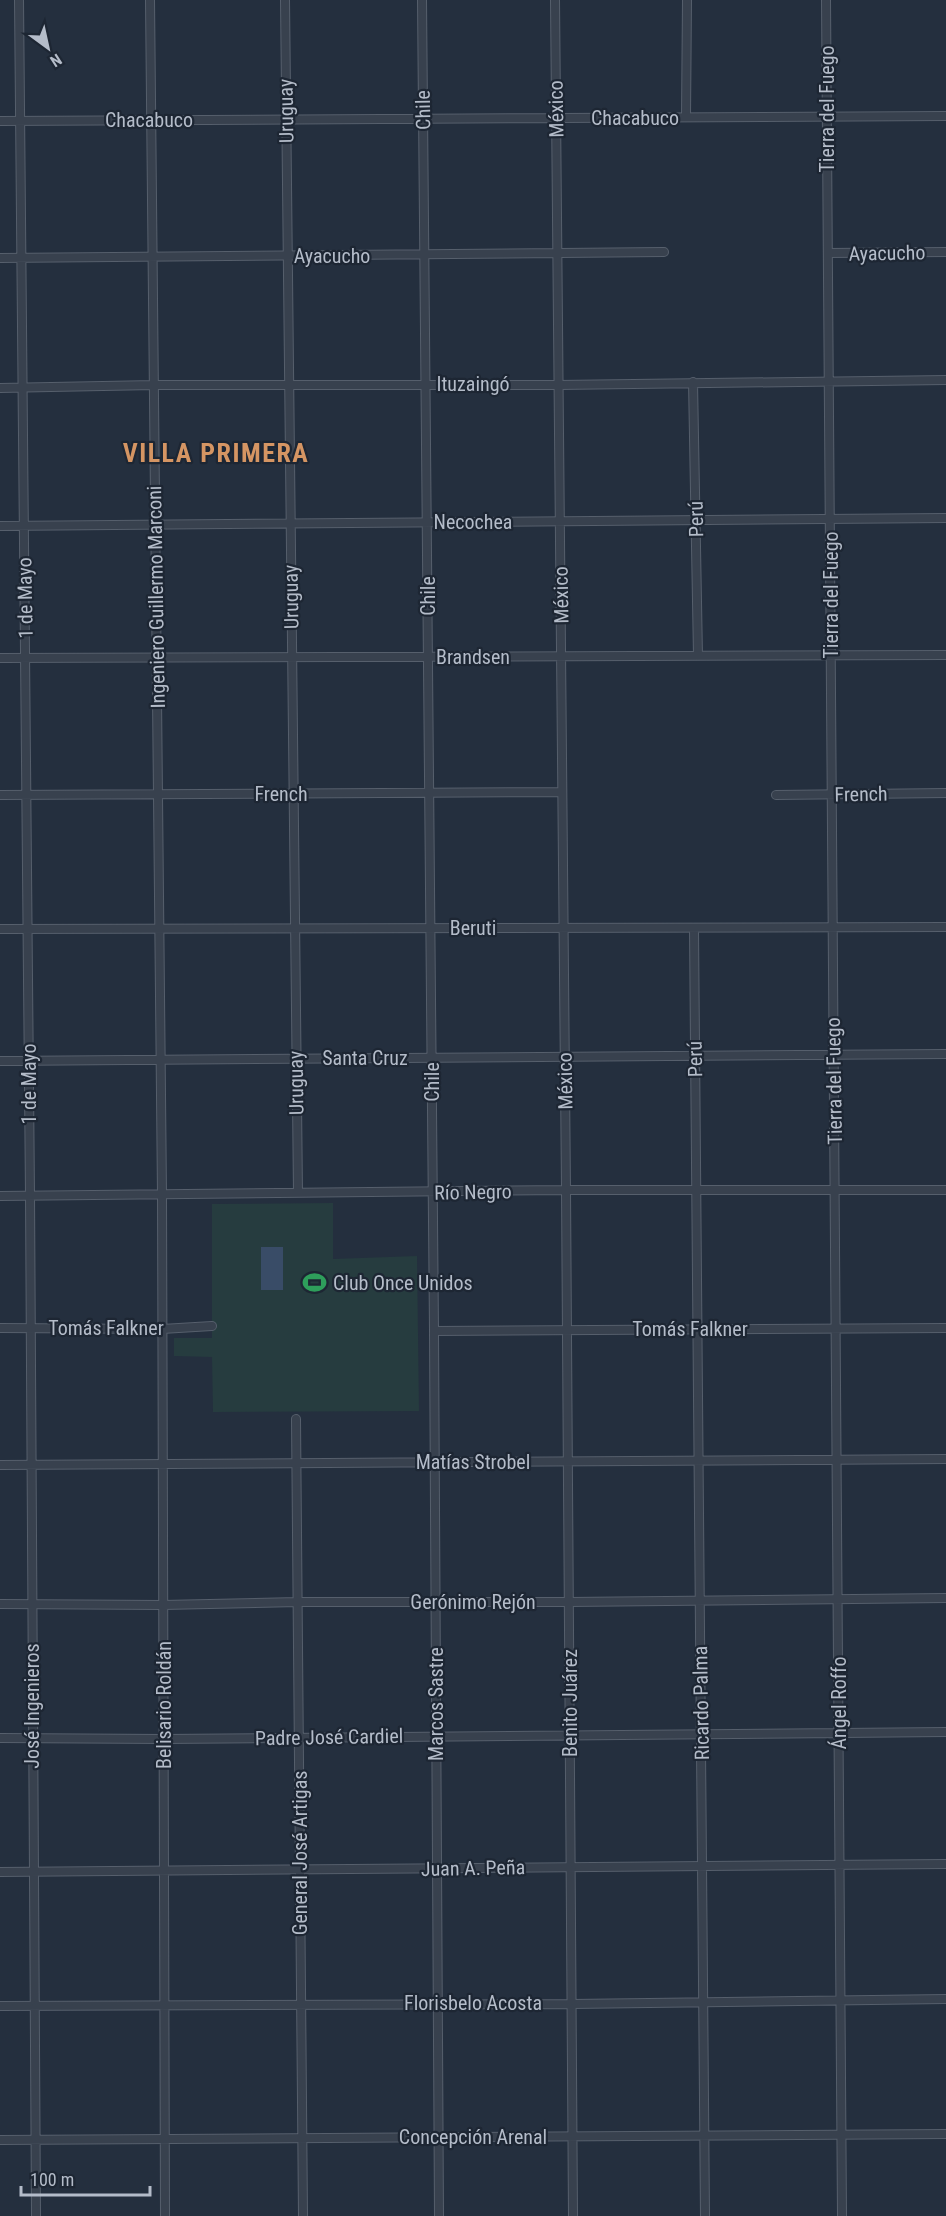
<svg xmlns="http://www.w3.org/2000/svg" width="946" height="2216" viewBox="0 0 946 2216" font-family="'Roboto Condensed',sans-serif">
  <style>
    .green { fill: #263c3f }
    .water { fill: #394c67 }
    .lines { fill: none; stroke-linecap: round; stroke-linejoin: round }
    .street-casing { stroke: #565f6c; stroke-width: 10 }
    .street { stroke: #38414e; stroke-width: 8 }
    .labels { text-anchor: middle; stroke-width: 4.5; stroke-linejoin: round; paint-order: stroke }
    .street-label { font-size: 20px; fill: #b4bcc9; stroke: #1d2633 }
    .poi-label { font-size: 20px; fill: #b4bcc9; stroke: #1d2633; text-anchor: start }
    .district-label { font-size: 26px; font-weight: bold; letter-spacing: 1.5px; fill: #d59563; stroke: #1d2633 }
  </style>
  <rect width="100%" height="100%" fill="#242f3e"/>
  <path class="green" d="M 333,1203 L 333,1259 L 417,1256 L 419,1411 L 213,1412 L 212,1357 L 174,1356 L 174,1338 L 212,1338 L 212,1204 Z"/>
  <path class="water" d="M 261,1247 L 283,1247 L 283,1290 L 261,1290 Z"/>
  <g class="lines">
    <defs>
      <path id="street" d="M 19,0 L 30,1195 L 36,2216
        M 150,0 L 162,1194 L 165,2216
        M 285,0 L 298,1193
        M 422,0 L 434,1331 L 439,2216
        M 555,0 L 566,1190 L 573,2216
        M 826,0 L 842,2216
        M 686,117 L 687,0
        M 0,121 L 946,116
        M 828,253 L 946,252
        M 0,258 L 664,252
        M 693,382 L 698,656
        M 0,388 L 154,385 L 559,385 L 946,380
        M 0,526 L 946,518
        M 0,658 L 946,655
        M 0,795 L 562,792
        M 776,795 L 946,793
        M 694,928 L 705,2216
        M 0,929 L 946,927
        M 0,1061 L 946,1054
        M 0,1196 L 566,1190 L 946,1190
        M 0,1328 L 162,1329 L 212,1326
        M 434,1331 L 946,1328
        M 296,1419 L 303,2216
        M 0,1465 L 946,1459
        M 0,1604 L 163,1605 L 298,1602 L 569,1602 L 946,1598
        M 0,1738 L 164,1739 L 946,1732
        M 0,1872 L 946,1864
        M 0,2006 L 572,2004 L 946,1999
        M 0,2140 L 946,2134"/>
    </defs>
    <use href="#street" class="street-casing"/>
    <use href="#street" class="street"/>
  </g>
  <defs>
    <symbol id="stadium-bare" viewBox="-9 -9 18 18"><path d="M0-5a6.5 5 0 1 0 0 10a6.5 5 0 1 0 0-10ZM-3.5-1.8h7v3.6h-7Z" fill="#2e9e5b" stroke="#1d2633" stroke-width="2.5" paint-order="stroke"/></symbol>
  </defs>
  <g fill-rule="evenodd">
    <use href="#stadium-bare" x="298" y="1266" width="33" height="33"/>
  </g>
  <g class="labels">
    <g class="street-label">
      <text transform="translate(556 109) rotate(-91)" y="7">México</text>
      <text transform="translate(827 109) rotate(-90)" y="7">Tierra del Fuego</text>
      <text transform="translate(423 110) rotate(-91)" y="7">Chile</text>
      <text transform="translate(286 111) rotate(-91)" y="7">Uruguay</text>
      <text x="635" y="125">Chacabuco</text>
      <text x="149" y="127">Chacabuco</text>
      <text transform="translate(887 253) rotate(-1)" y="7">Ayacucho</text>
      <text x="332" y="263">Ayacucho</text>
      <text x="473" y="391">Ituzaingó</text>
      <text transform="translate(696 519) rotate(-91)" y="7">Perú</text>
      <text x="473" y="529">Necochea</text>
      <text transform="translate(561 595) rotate(-91)" y="7">México</text>
      <text transform="translate(831 595) rotate(-90)" y="7">Tierra del Fuego</text>
      <text transform="translate(428 596) rotate(-90)" y="7">Chile</text>
      <text transform="translate(156 597) rotate(-91)" y="7">Ingeniero Guillermo Marconi</text>
      <text transform="translate(291 597) rotate(-91)" y="7">Uruguay</text>
      <text transform="translate(25 598) rotate(-91)" y="7">1 de Mayo</text>
      <text x="473" y="664">Brandsen</text>
      <text x="281" y="801">French</text>
      <text transform="translate(861 794) rotate(-1)" y="7">French</text>
      <text x="473" y="935">Beruti</text>
      <text x="365" y="1065">Santa Cruz</text>
      <text transform="translate(695 1059) rotate(-91)" y="7">Perú</text>
      <text transform="translate(565 1081) rotate(-91)" y="7">México</text>
      <text transform="translate(834 1081) rotate(-91)" y="7">Tierra del Fuego</text>
      <text transform="translate(432 1082) rotate(-90)" y="7">Chile</text>
      <text transform="translate(296 1083) rotate(-91)" y="7">Uruguay</text>
      <text transform="translate(29 1084) rotate(-90)" y="7">1 de Mayo</text>
      <text transform="translate(473 1192) rotate(-1)" y="7">Río Negro</text>
      <text x="106" y="1335">Tomás Falkner</text>
      <text x="690" y="1336">Tomás Falkner</text>
      <text x="473" y="1469">Matías Strobel</text>
      <text x="473" y="1609">Gerónimo Rejón</text>
      <text transform="translate(570 1703) rotate(-90)" y="7">Benito Juárez</text>
      <text transform="translate(701 1703) rotate(-91)" y="7">Ricardo Palma</text>
      <text transform="translate(839 1703) rotate(-90)" y="7">Ángel Roffo</text>
      <text transform="translate(436 1704) rotate(-90)" y="7">Marcos Sastre</text>
      <text transform="translate(164 1705) rotate(-90)" y="7">Belisario Roldán</text>
      <text transform="translate(32 1706) rotate(-90)" y="7">José Ingenieros</text>
      <text transform="translate(329 1737) rotate(-1)" y="7">Padre José Cardiel</text>
      <text transform="translate(300 1853) rotate(-90)" y="7">General José Artigas</text>
      <text transform="translate(473 1868) rotate(-1)" y="7">Juan A. Peña</text>
      <text x="473" y="2010">Florisbelo Acosta</text>
      <text x="473" y="2144">Concepción Arenal</text>
    </g>
    <g class="poi-label">
      <text x="333" y="1290">Club Once Unidos</text>
    </g>
    <g class="district-label">
      <text x="216" y="462">VILLA PRIMERA</text>
    </g>
  </g>
  <g transform="translate(48 48) rotate(147)" stroke="#1d2633" stroke-width="4.5" paint-order="stroke">
  <path d="M0-4.5L10 22L0 15L-10 22Z" fill="#b4bcc9"/>
  <text y="-9" font-size="16" font-weight="bold" text-anchor="middle" fill="#b4bcc9">N</text>
  </g>
  <path d="M21 2186v9h129v-9" fill="none" stroke="#b4bcc9" stroke-width="3"/>
  <text x="30" y="2186" font-size="18" fill="#b4bcc9" stroke="#1d2633" stroke-width="4.5" paint-order="stroke">100 m</text>
</svg>
